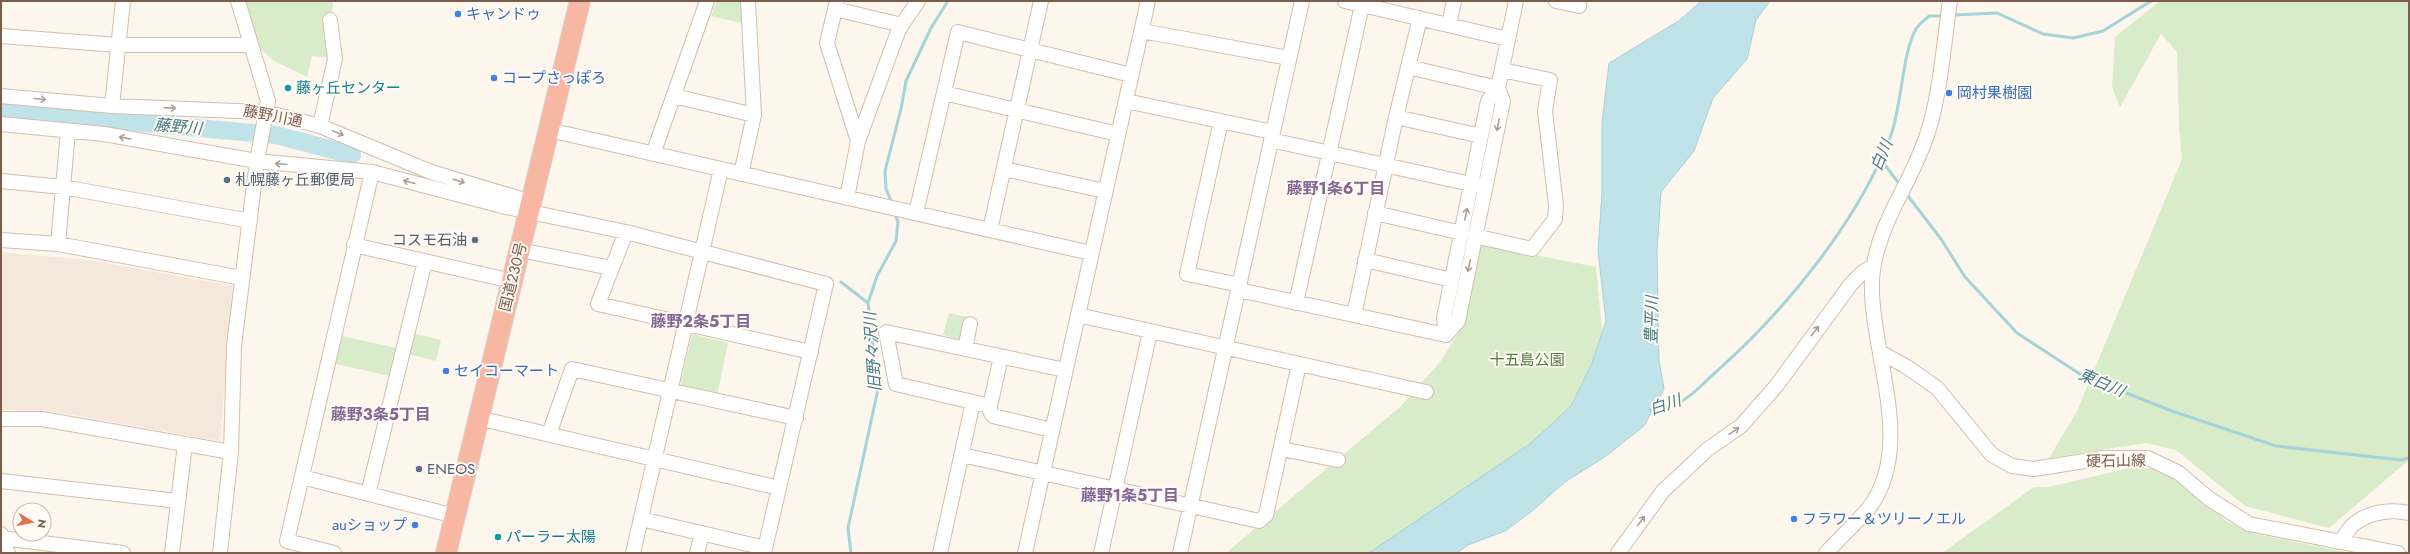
<svg xmlns="http://www.w3.org/2000/svg" width="2410" height="554" viewBox="0 0 2410 554" font-family="Jost,'Noto Sans JP',sans-serif">
  <style>
    .residential { fill: #f5e8da }
    .green { fill: #d8ecc9 }
    .water { fill: #bfe3e8; stroke: #a5d3da }
    .lines { fill: none; stroke-linecap: round; stroke-linejoin: round }
    .stream { stroke: #a5d3da; stroke-width: 3 }
    .river { stroke: #bfe3e8; stroke-width: 18 }
    .minor-casing { stroke: #d1beb0; stroke-width: 16 }
    .highway-casing { stroke: #dad1cd; stroke-width: 22 }
    .minor { stroke: #fff; stroke-width: 14 }
    .highway { stroke: #f7b7a3; stroke-width: 20 }
    .oneway { stroke: #af9d94 }
    .shop-dot { fill: #3f7fe0; stroke: #fffaf3; stroke-width: 1.5 }
    .culture-dot { fill: #0f9aa8; stroke: #fffaf3; stroke-width: 1.5 }
    .service-dot { fill: #5c6f8a; stroke: #fffaf3; stroke-width: 1.5 }
    .labels { text-anchor: middle; stroke-width: 4; stroke-linejoin: round; paint-order: stroke }
    .shop-label { font-size: 15px; fill: #366cbe; stroke: #fffaf3; text-anchor: start }
    .culture-label { font-size: 15px; fill: #0d838f; stroke: #fffaf3; text-anchor: start }
    .street-label { font-size: 15px; fill: #7a5c4d; stroke: #fffaf3 }
    .service-label { font-size: 15px; fill: #4e5e75; stroke: #fffaf3; text-anchor: start }
    .park-label { font-size: 15px; fill: #537a41; stroke: #fffaf3 }
    .water-label { font-size: 16px; font-style: italic; fill: #437c86; stroke: #fffaf3 }
    .neighbourhood-label { font-size: 16px; font-weight: bold; fill: #846695; stroke: #fffaf3 }
  </style>
  <rect width="100%" height="100%" fill="#fdf6ec"/>
  <path class="residential" d="M 1,252 L 89,260 L 233,286 L 220,441 L 44,410 L 1,410 Z"/>
  <path class="green" d="M 244,1 L 333,1 L 331,58 L 312,56 L 307,77 L 274,61 L 254,43 Z
    M 717,1 L 742,1 L 742,23 L 711,16 Z
    M 2160,1 L 2409,1 L 2409,460 L 2329,528 L 2245,506 L 2176,450 L 2146,443 L 2049,458 L 2077,411 L 2182,159 L 2179,127 L 2177,52 L 2161,34 L 2120,107 L 2112,87 L 2115,37 Z
    M 1479,244 L 1596,267 L 1602,331 L 1598,379 L 1579,416 L 1384,553 L 1226,553 L 1401,406 L 1440,362 L 1461,329 Z
    M 949,313 L 968,317 L 962,340 L 943,335 Z
    M 413,333 L 441,340 L 436,361 L 408,354 Z
    M 692,334 L 728,343 L 717,396 L 680,386 Z
    M 342,336 L 396,348 L 390,376 L 336,364 Z
    M 2133,467 L 2157,469 L 2174,478 L 2228,522 L 2256,534 L 2352,553 L 1942,553 L 2034,487 L 2049,487 Z"/>
  <path class="water" d="M 1701,1 L 1770,1 L 1756,20 L 1747,59 L 1713,98 L 1694,151 L 1661,192 L 1657,251 L 1659,360 L 1664,389 L 1644,426 L 1606,456 L 1565,482 L 1531,512 L 1505,531 L 1468,545 L 1457,553 L 1369,553 L 1531,443 L 1571,406 L 1592,363 L 1606,321 L 1598,251 L 1602,192 L 1602,123 L 1609,63 L 1680,20 Z"/>
  <g class="lines">
    <path class="stream" d="M 1953,15 L 1997,13 L 2043,34 L 2073,38 L 2103,31 L 2151,1
      M 1881,160 L 1901,186
      M 1905,192 L 1941,239 L 1965,277 L 2017,333 L 2083,376 L 2172,411 L 2276,446 L 2401,460 L 2409,458
      M 892,203 L 886,189 L 885,171 L 901,109 L 906,81 L 931,28 L 948,1
      M 841,282 L 868,303
      M 1650,410 C 1660,407 1674,405 1682,401 C 1695,394 1706,380 1717,371 C 1785,311 1859,220 1891,135 C 1902,104 1902,54 1916,29 C 1919,24 1925,20 1929,16 L 1943,16
      M 851,553 L 848,528 L 878,389 L 868,303 L 877,276 L 896,241 L 898,222 L 895,214"/>
    <path class="river" d="M 1,110 L 276,135 L 352,155"/>
    <defs>
      <path id="minor" d="M 837,1 L 827,43 L 858,141
        M 1345,1 L 1508,39
        M 1556,1 L 1579,6
        M 835,9 L 902,25
        M 1449,25 L 1454,1
        M 1142,31 L 1289,58
        M 1,36 L 118,45 L 249,45
        M 1408,67 L 1498,88
        M 944,93 L 1118,134
        M 1,96 L 112,106 L 265,112 L 320,126 L 431,172 L 531,202
        M 674,96 L 754,115
        M 1126,101 L 1272,132
        M 112,106 L 123,1
        M 1396,117 L 1481,136
        M 1221,121 L 1187,274 L 1240,285
        M 1,124 L 104,134 L 257,161 L 372,172 L 506,207 L 626,232 L 826,284 L 764,553
        M 320,126 L 335,59 L 330,20
        M 549,130 L 1091,253
        M 1271,140 L 1480,186
        M 653,154 L 707,1
        M 1004,169 L 1105,191
        M 741,174 L 754,115 L 748,1
        M 1,181 L 63,187 L 250,221
        M 847,198 L 858,141 L 899,29 L 918,1
        M 916,213 L 958,32 L 1131,75
        M 1375,213 L 1462,233
        M 990,230 L 1041,1
        M 626,232 L 598,304 L 811,352
        M 1475,236 L 1532,249 L 1555,219 L 1556,205 L 1545,111 L 1550,80 L 1502,70
        M 1,240 L 58,244 L 242,278
        M 58,244 L 68,131
        M 354,245 L 512,281
        M 520,250 L 611,268
        M 1365,260 L 1452,280
        M 1239,290 L 1446,335
        M 1296,303 L 1362,5
        M 1078,315 L 1426,392
        M 1354,315 L 1396,117 L 1420,18
        M 1446,335 L 1444,318 L 1488,101 L 1498,88 L 1516,1
        M 1446,335 L 1458,321 L 1503,101 L 1498,88
        M 965,349 L 970,324
        M 1880,352 L 1907,367 L 1937,388 L 1992,455 L 2012,466 L 2034,469 L 2103,458 L 2148,458 L 2179,473 L 2208,498 L 2249,524 L 2398,553
        M 990,406 L 1001,357
        M 478,418 L 779,488
        M 1,419 L 42,419 L 231,452
        M 1052,430 L 993,416 L 990,411 L 990,406 L 896,384 L 886,332 L 1065,370
        M 549,434 L 572,369 L 796,418
        M 1281,449 L 1338,460
        M 962,455 L 1259,521 L 1266,515 L 1299,364
        M 302,477 L 455,516
        M 1,481 L 178,501
        M 368,494 L 425,261
        M 641,519 L 765,548
        M 1,534 L 8,553
        M 2,538 L 123,553
        M 2340,542 C 2345,536 2349,528 2354,524 C 2368,512 2392,509 2409,513
        M 172,553 L 185,444
        M 220,553 L 231,452 L 234,346 L 257,161 L 268,101 L 238,1
        M 334,553 L 287,541 L 372,172
        M 633,553 L 721,169
        M 697,553 L 702,533
        M 940,553 L 973,402
        M 1025,553 L 1148,1
        M 1101,553 L 1150,332
        M 1180,553 L 1302,1
        M 1618,553 L 1663,491 L 1708,449 L 1741,426 L 1777,385 L 1851,284 L 1863,272 L 1873,266
        M 1826,553 C 1840,538 1855,524 1868,509 C 1905,462 1887,396 1878,342 C 1874,318 1869,288 1874,264 C 1882,218 1913,179 1927,135 C 1940,97 1944,42 1950,1"/>
      <path id="highway" d="M 446,553 L 580,1"/>
    </defs>
    <use href="#minor" class="minor-casing"/>
    <use href="#highway" class="highway-casing"/>
    <use href="#minor" class="minor"/>
    <use href="#highway" class="highway"/>
  </g>
  <defs><path id="oneway-shaft" d="M-6 0H5M1.5-3L5.5 0L1.5 3" fill="none" stroke-width="1.6" stroke-linecap="round" stroke-linejoin="round"/></defs>
  <g class="oneway">
    <use href="#oneway-shaft" transform="translate(40 99) rotate(5)"/>
    <use href="#oneway-shaft" transform="translate(170 108) rotate(2)"/>
    <use href="#oneway-shaft" transform="translate(1498 125) rotate(102)"/>
    <use href="#oneway-shaft" transform="translate(338 133) rotate(22)"/>
    <use href="#oneway-shaft" transform="translate(125 138) rotate(-170)"/>
    <use href="#oneway-shaft" transform="translate(281 164) rotate(-175)"/>
    <use href="#oneway-shaft" transform="translate(459 181) rotate(17)"/>
    <use href="#oneway-shaft" transform="translate(409 182) rotate(-165)"/>
    <use href="#oneway-shaft" transform="translate(1466 214) rotate(-79)"/>
    <use href="#oneway-shaft" transform="translate(1469 266) rotate(102)"/>
    <use href="#oneway-shaft" transform="translate(1815 331) rotate(-53)"/>
    <use href="#oneway-shaft" transform="translate(1734 431) rotate(-35)"/>
    <use href="#oneway-shaft" transform="translate(1641 521) rotate(-54)"/>
  </g>
  <g class="shop-dot">
    <circle cx="458" cy="14" r="4"/>
    <circle cx="494" cy="78" r="4"/>
    <circle cx="1949" cy="93" r="4"/>
    <circle cx="446" cy="371" r="4"/>
    <circle cx="1794" cy="519" r="4"/>
    <circle cx="415" cy="525" r="4"/>
  </g>
  <g class="culture-dot">
    <circle cx="288" cy="88" r="4"/>
    <circle cx="498" cy="537" r="4"/>
  </g>
  <g class="service-dot">
    <circle cx="227" cy="180" r="4"/>
    <circle cx="475" cy="240" r="4"/>
    <circle cx="419" cy="469" r="4"/>
  </g>
  <g class="labels">
    <g class="shop-label">
      <text x="466" y="19">キャンドゥ</text>
      <text x="502" y="83">コープさっぽろ</text>
      <text x="1957" y="98">岡村果樹園</text>
      <text x="454" y="376">セイコーマート</text>
      <text x="1802" y="524">フラワー＆ツリーノエル</text>
      <text x="407" y="530" text-anchor="end">auショップ</text>
    </g>
    <g class="culture-label">
      <text x="296" y="93">藤ヶ丘センター</text>
      <text x="506" y="542">パーラー太陽</text>
    </g>
    <g class="street-label">
      <text transform="translate(273 116) rotate(11)" y="5">藤野川通</text>
      <text transform="translate(513 277) rotate(-76)" y="5">国道230号</text>
      <text transform="translate(2116 461) rotate(-1)" y="5">硬石山線</text>
    </g>
    <g class="service-label">
      <text x="235" y="185">札幌藤ヶ丘郵便局</text>
      <text x="467" y="245" text-anchor="end">コスモ石油</text>
      <text x="427" y="474">ENEOS</text>
    </g>
    <g class="park-label">
      <text x="1527" y="365">十五島公園</text>
    </g>
    <g class="water-label">
      <text transform="translate(178 126) rotate(5)" y="6">藤野川</text>
      <text transform="translate(1881 155) rotate(-68)" y="6">白川</text>
      <text transform="translate(1651 320) rotate(-89)" y="6">豊平川</text>
      <text transform="translate(872 352) rotate(-94)" y="6">旧野々沢川</text>
      <text transform="translate(2102 382) rotate(23)" y="6">東白川</text>
      <text transform="translate(1665 404) rotate(-19)" y="6">白川</text>
    </g>
    <g class="neighbourhood-label">
      <text x="1336" y="194">藤野1条6丁目</text>
      <text x="701" y="327">藤野2条5丁目</text>
      <text x="381" y="420">藤野3条5丁目</text>
      <text x="1130" y="501">藤野1条5丁目</text>
    </g>
  </g>
  <rect width="2410" height="554" fill="none" stroke="#7a5c4d" stroke-width="4"/>
  <g transform="translate(32 522) rotate(100)"><circle r="19" fill="#fffaf3" stroke="#cabbb1"/>
  <path d="M0-3L7 15L0 10L-7 15Z" fill="#e76f51"/>
  <text y="-6" font-size="11" font-weight="bold" text-anchor="middle" fill="#7a5c4d">N</text>
  </g>
</svg>
